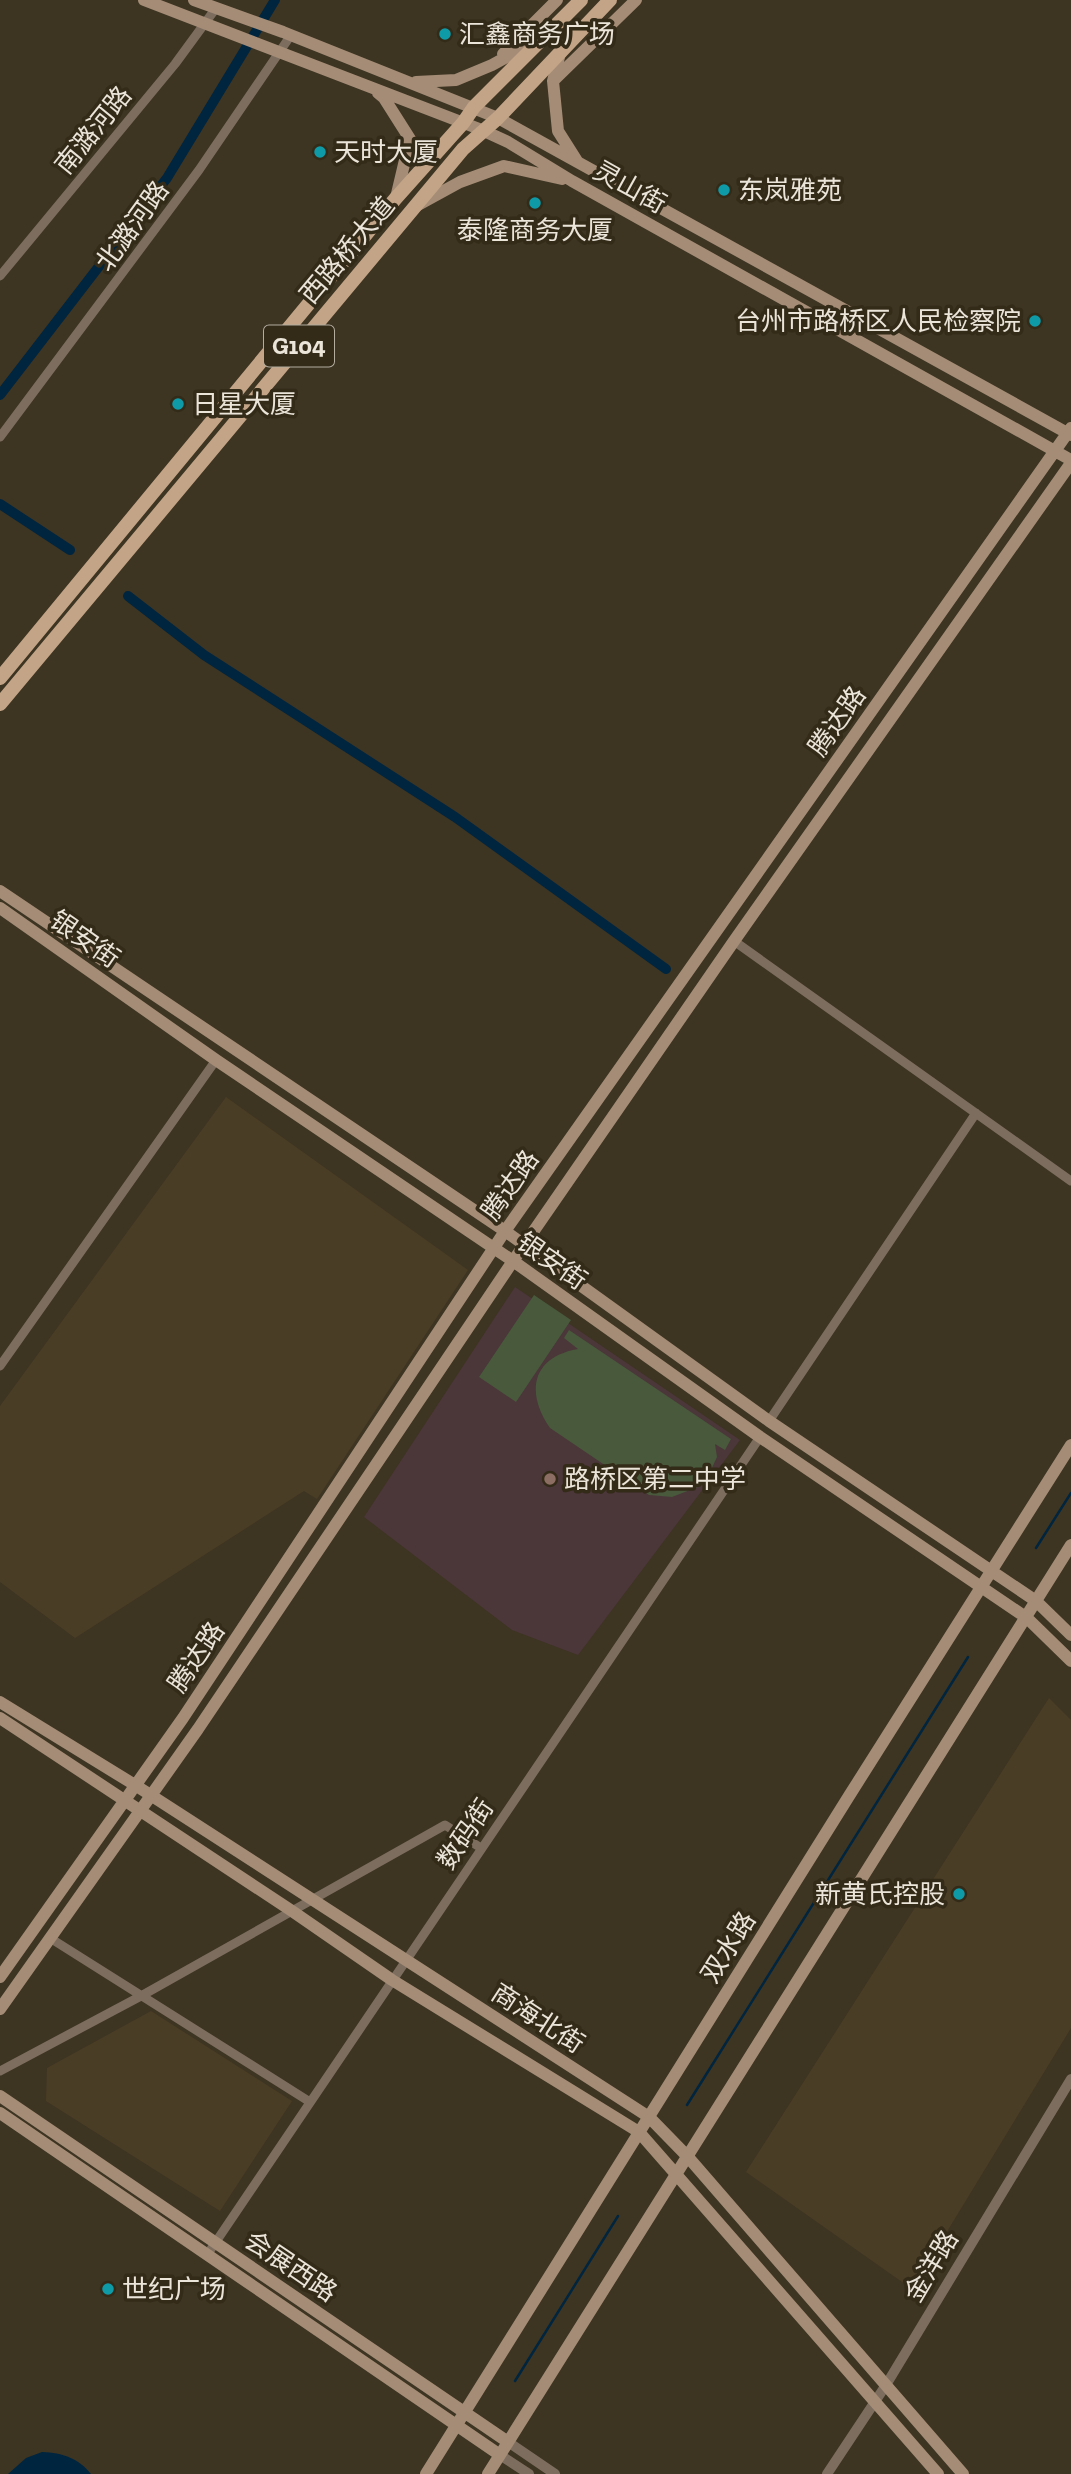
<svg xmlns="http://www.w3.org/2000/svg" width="1071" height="2474" viewBox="0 0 1071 2474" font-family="'Zilla Slab','Noto Sans SC',serif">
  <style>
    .built { fill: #4a3d25 }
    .education { fill: #4b3639 }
    .green { fill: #48593c }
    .water { fill: #00253f }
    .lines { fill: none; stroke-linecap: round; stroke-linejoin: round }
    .stream { stroke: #00253f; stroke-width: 2.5 }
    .canal { stroke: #00253f; stroke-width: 10 }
    .minor { stroke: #7d6d5f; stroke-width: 9 }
    .tertiary { stroke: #7d6d5f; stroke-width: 10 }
    .secondary { stroke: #a48c76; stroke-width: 12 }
    .primary { stroke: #c3a487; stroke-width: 14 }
    .culture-dot { fill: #0f9aa8; stroke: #332a18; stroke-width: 2.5 }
    .education-dot { fill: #8d6e63; stroke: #332a18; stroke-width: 2.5 }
    .labels { text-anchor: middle; stroke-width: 7; stroke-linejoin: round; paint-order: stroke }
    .shield { fill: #332a18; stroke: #b3ac9f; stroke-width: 2 }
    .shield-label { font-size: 24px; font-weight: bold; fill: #eae4d9 }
    .poi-label { font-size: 26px; fill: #eae4d9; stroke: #332a18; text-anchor: start }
    .street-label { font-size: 26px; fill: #eae4d9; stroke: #332a18 }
  </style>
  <rect width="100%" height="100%" fill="#3d3422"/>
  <path class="built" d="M 226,1097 L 468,1270 L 317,1499 L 304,1491 L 75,1638 L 0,1582 L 0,1406 Z
    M 1049,1698 L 1071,1720 L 1071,2028 L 912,2289 L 746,2172 Z
    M 151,2011 L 292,2101 L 220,2211 L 46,2101 L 47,2068 Z"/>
  <path class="education" d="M 515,1287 L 740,1440 L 578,1655 L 512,1630 L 364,1517 Z"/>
  <path class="green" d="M 534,1295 L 571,1320 L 516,1402 L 479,1377 Z
    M 569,1330 L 731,1439 L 725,1450 L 715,1444 L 717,1457 L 710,1472 L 698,1487 L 672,1497 L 649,1495 L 550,1428 C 525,1392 532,1357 578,1349 L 564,1338 Z"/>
  <path class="water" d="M 42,2452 C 63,2453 78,2458 91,2474 L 8,2474 L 26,2458 Z"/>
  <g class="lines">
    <path class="stream" d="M 1036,1548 L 1071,1493
      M 687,2105 L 968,1657
      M 515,2381 L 618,2216"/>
    <path class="canal" d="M 0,395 L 167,178 L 275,0
      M 0,504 L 70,550
      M 128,596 L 204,655 L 455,817 L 666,969"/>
    <path class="minor" d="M 0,276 L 175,64 L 216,8
      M 0,437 L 199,170 L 291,35
      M 734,941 L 1071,1181
      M 0,1366 L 216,1060
      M 769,1421 L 976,1113
      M 50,1938 L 310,2102
      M 0,2071 L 141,1996 L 445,1825 L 481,1848
      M 207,2255 L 760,1437"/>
    <path class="tertiary" d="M 508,2442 L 555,2474
      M 500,2455 L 529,2474
      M 827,2474 L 886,2385 L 1071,2079"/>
    <path class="secondary" d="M 144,0 L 482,130 L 508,142 L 572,181 L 1071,460
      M 194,0 L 283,32 L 498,118 L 1071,435
      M 560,53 L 553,81 L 558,131 L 577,161
      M 503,54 L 557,0
      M 553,81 L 636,0
      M 416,82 L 456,80 L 492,65 L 536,41
      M 378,93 L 384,98 L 410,139 L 396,198
      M 418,205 L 460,182 L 504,166 L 562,179
      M 0,891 L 505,1231 L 769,1421 L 1036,1601 L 1071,1635
      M 0,908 L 216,1060 L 513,1261 L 760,1437 L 1027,1618 L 1071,1661
      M 0,1702 L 135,1785 L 649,2117 L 688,2157 L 963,2474
      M 0,1718 L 292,1911 L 392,1980 L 639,2132 L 938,2474
      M 0,1977 L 183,1718 L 505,1231 L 1071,428
      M 0,2009 L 198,1729 L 513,1261 L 734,941 L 1071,463
      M 0,2096 L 508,2442
      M 0,2113 L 500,2455
      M 426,2474 L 849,1796 L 1071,1445
      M 488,2474 L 1071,1545"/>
    <path class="primary" d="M 0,678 L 396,198 L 463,123 L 474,107 L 581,0
      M 0,704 L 463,149 L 498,118 L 610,0"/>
  </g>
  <g class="culture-dot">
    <circle cx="445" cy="34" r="7"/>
    <circle cx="320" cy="152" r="7"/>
    <circle cx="724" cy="190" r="7"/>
    <circle cx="535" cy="203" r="7"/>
    <circle cx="1035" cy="321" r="7"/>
    <circle cx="178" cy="404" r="7"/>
    <circle cx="959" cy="1894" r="7"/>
    <circle cx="108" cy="2289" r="7"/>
  </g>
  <circle class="education-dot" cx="550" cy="1479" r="7"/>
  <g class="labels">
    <rect class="shield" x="264" y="325.5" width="70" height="41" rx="5"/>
    <g class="shield-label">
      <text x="299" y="354">G104</text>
    </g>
    <g class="poi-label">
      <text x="459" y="43">汇鑫商务广场</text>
      <text x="334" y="161">天时大厦</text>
      <text x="738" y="199">东岚雅苑</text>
      <text x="535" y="239" text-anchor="middle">泰隆商务大厦</text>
      <text x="1021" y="330" text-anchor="end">台州市路桥区人民检察院</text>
      <text x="192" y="413">日星大厦</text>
      <text x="564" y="1488">路桥区第二中学</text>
      <text x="945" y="1903" text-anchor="end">新黄氏控股</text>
      <text x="122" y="2298">世纪广场</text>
    </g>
    <g class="street-label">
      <text transform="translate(93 130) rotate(-51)" y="9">南潞河路</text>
      <text transform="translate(630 187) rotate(29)" y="9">灵山街</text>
      <text transform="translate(132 226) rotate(-54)" y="9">北潞河路</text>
      <text transform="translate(347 250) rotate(-50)" y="9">西路桥大道</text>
      <text transform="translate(837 721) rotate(-55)" y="9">腾达路</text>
      <text transform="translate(85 939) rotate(35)" y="9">银安街</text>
      <text transform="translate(510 1185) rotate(-55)" y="9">腾达路</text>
      <text transform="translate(552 1261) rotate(35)" y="9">银安街</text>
      <text transform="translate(196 1657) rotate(-56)" y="9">腾达路</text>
      <text transform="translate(465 1834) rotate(-56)" y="9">数码街</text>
      <text transform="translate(728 1947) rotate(-58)" y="9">双水路</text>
      <text transform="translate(538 2018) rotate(33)" y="9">商海北街</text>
      <text transform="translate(291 2266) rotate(34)" y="9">会展西路</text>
      <text transform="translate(931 2266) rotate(-59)" y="9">金洋路</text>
    </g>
  </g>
</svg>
